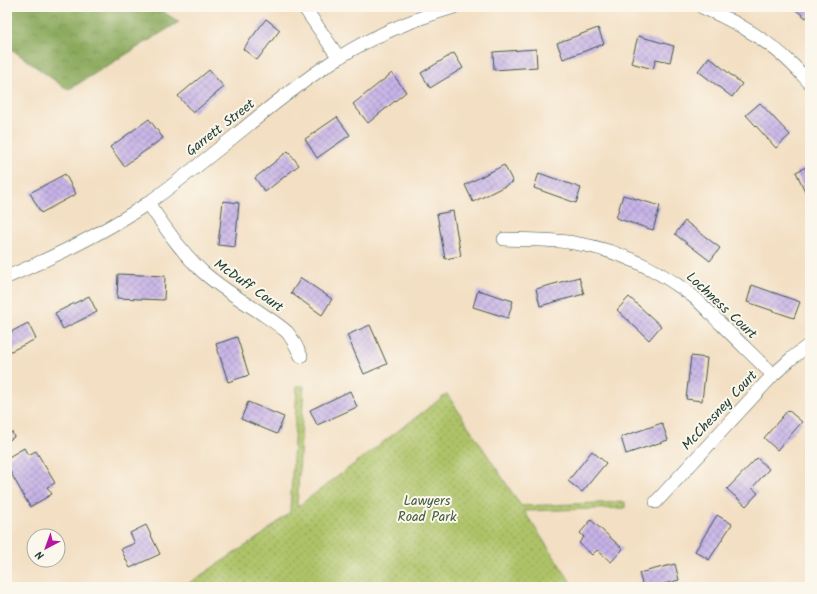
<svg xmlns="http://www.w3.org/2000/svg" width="817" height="594" viewBox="0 0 817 594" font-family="Kalam,sans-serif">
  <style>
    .forest { fill: url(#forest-crowns); stroke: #547348 }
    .park { fill: url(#park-dots); stroke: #66804e }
    .building { fill: url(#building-cross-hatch) }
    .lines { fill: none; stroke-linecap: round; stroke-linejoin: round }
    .minor-casing { stroke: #3f5549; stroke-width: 14 }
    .minor { stroke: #fff; stroke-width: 13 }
    .labels { text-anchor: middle; stroke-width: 4; stroke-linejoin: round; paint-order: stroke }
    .street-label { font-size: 14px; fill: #1f3d34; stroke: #fbf7ec }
    .park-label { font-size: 14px; fill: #435e41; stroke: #fbf7ec }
  </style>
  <defs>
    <pattern id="forest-crowns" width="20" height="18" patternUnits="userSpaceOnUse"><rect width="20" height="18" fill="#8aa95c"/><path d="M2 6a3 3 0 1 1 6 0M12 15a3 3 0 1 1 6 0" fill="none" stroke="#708b4d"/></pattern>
    <pattern id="park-dots" width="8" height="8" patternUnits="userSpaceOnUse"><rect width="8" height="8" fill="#aec367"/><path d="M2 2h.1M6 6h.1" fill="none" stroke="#8da056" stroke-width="1.8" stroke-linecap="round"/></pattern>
    <pattern id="building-cross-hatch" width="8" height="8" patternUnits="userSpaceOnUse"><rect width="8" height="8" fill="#c7b3e7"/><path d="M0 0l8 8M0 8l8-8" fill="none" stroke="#a193bc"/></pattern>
  </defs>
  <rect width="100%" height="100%" fill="#fbf7ec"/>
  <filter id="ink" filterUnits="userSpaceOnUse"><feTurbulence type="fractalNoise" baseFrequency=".025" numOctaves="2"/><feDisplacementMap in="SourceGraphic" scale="8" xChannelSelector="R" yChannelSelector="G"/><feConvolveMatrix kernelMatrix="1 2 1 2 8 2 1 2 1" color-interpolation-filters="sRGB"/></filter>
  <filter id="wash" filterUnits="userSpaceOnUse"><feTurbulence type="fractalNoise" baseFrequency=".012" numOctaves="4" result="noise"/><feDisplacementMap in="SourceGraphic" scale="16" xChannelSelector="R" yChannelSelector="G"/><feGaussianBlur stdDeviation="0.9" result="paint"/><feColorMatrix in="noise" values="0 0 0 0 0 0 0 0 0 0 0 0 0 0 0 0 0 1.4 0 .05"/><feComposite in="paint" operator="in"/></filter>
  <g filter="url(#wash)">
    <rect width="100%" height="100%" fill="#f3dfc3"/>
    <path class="forest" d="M 7,7 L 156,7 L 179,22 L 68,90 L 7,46 Z"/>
    <path class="park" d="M 297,386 L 304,386 L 297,507 L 447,394 L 521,506 L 625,502 L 625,508 L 524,511 L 574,587 L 183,587 L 262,535 L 290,512 Z"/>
    <g id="blocks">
      <path class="building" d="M 792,7 L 810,7 L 810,13 L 806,18 Z
        M 266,19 L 280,30 L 257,60 L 243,49 Z
        M 598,28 L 604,44 L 563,59 L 557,43 Z
        M 638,36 L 674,46 L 670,62 L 656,59 L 653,69 L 631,63 Z
        M 536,49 L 537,67 L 494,70 L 493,52 Z
        M 454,53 L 463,68 L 430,88 L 421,73 Z
        M 709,57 L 742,84 L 732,97 L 698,71 Z
        M 209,70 L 224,87 L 193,113 L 178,96 Z
        M 392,73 L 406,92 L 368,123 L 353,104 Z
        M 760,103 L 790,135 L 776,148 L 746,115 Z
        M 337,117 L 350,135 L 317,158 L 305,139 Z
        M 149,119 L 163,138 L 124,166 L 110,147 Z
        M 288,151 L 299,165 L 265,192 L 255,178 Z
        M 504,165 L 513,182 L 473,202 L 465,185 Z
        M 810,165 L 810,202 L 796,172 Z
        M 539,173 L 581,188 L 576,203 L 534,188 Z
        M 65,174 L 76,194 L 41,213 L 30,193 Z
        M 623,195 L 660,206 L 653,230 L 616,218 Z
        M 223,201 L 239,203 L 235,247 L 218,245 Z
        M 453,211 L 461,256 L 445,259 L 437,214 Z
        M 685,221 L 720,248 L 710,261 L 675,234 Z
        M 118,274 L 165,276 L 164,300 L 117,298 Z
        M 579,277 L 584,294 L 540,306 L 536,289 Z
        M 301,278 L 332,299 L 322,315 L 291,293 Z
        M 752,285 L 800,302 L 794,318 L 747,302 Z
        M 478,290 L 513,301 L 508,318 L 473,307 Z
        M 89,296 L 97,312 L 63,329 L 55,313 Z
        M 629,297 L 661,326 L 649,340 L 617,310 Z
        M 28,323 L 36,339 L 7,353 L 7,334 Z
        M 370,325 L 387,364 L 364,374 L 347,335 Z
        M 237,337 L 249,375 L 228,382 L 216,344 Z
        M 691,356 L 707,358 L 702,401 L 686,399 Z
        M 350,391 L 357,407 L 317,425 L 310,410 Z
        M 248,402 L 284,417 L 277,434 L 241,419 Z
        M 788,410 L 802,422 L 777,450 L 764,438 Z
        M 662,423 L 668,440 L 626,454 L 621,437 Z
        M 12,432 L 14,437 L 8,441 L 7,435 Z
        M 24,448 L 28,455 L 36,451 L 55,483 L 47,487 L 52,494 L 30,507 L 7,466 L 7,458 Z
        M 592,451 L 606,463 L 582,492 L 568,481 Z
        M 757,458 L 769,469 L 752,488 L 758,493 L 746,506 L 727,489 Z
        M 717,515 L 732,524 L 709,560 L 695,551 Z
        M 591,520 L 623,549 L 611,562 L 597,550 L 592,555 L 579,543 L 584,537 L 580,533 Z
        M 146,525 L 160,554 L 130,568 L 121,549 L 135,543 L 130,533 Z
        M 675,564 L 679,580 L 653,587 L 643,587 L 639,573 Z"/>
    </g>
  </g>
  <g filter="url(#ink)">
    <use href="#blocks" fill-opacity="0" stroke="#3f5549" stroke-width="1"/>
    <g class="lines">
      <defs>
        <path id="minor" d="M 304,7 L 339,58
          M 702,7 C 735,21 767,39 793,65 C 799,71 804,77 810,83
          M 148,203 C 165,227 181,252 203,272 C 220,287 239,299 258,311 C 268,318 278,324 287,332 C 293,339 297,348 301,356
          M 504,239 C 528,240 551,239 574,243 C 619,250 660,270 695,298 C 704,306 712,315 721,324 C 738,341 756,358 773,375
          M 7,277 C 56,256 104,233 148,203 C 214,157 271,101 338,58 C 374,35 414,19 454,7
          M 656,502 L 773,375 L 792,358 L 810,344"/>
      </defs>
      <use href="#minor" class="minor-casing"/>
      <use href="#minor" class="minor"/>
    </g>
  </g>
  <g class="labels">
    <g class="street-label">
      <text transform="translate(220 127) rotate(-38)" y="5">Garrett Street</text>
      <text transform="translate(249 285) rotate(35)" y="5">McDuff Court</text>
      <text transform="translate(722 305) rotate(43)" y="5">Lochness Court</text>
      <text transform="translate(719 410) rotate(-47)" y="5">McChesney Court</text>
    </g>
    <g class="park-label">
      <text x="427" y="505">Lawyers<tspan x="427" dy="16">Road Park</tspan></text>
    </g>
  </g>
  <rect width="817" height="594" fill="none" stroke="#fbf7ec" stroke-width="24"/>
  <g transform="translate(46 548) rotate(221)"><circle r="19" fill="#fbf7ec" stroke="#a3ada2"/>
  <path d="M0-3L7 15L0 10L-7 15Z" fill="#b5179e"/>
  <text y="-6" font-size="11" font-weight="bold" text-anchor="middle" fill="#1f3d34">N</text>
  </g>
</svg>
